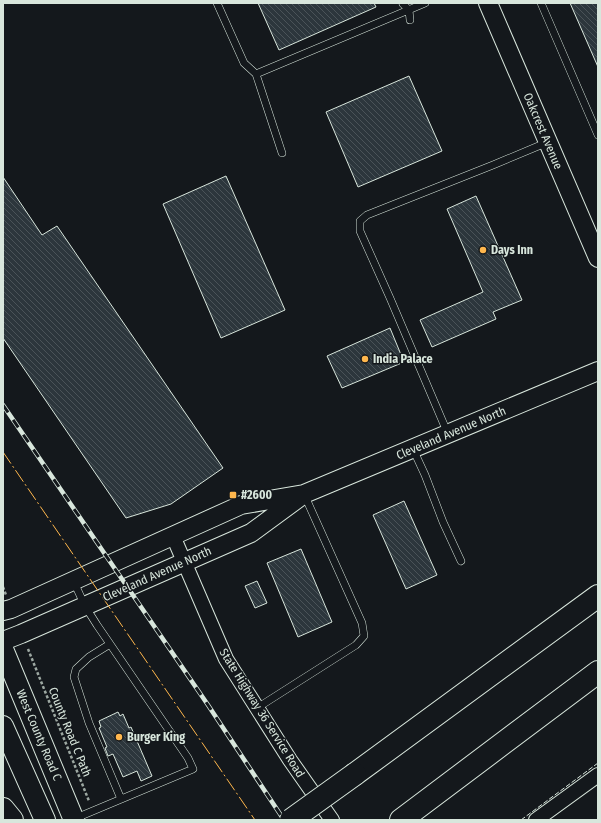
<svg xmlns="http://www.w3.org/2000/svg" width="601" height="823" viewBox="0 0 601 823" font-family="'Fira Sans Condensed',sans-serif">
  <style>
    .building { fill: url(#building-back-hatch); stroke: #d8e6dc }
    .lines { fill: none; stroke-linecap: round; stroke-linejoin: round }
    .service-casing { stroke: #d8e6dc; stroke-width: 8 }
    .minor-casing { stroke: #d8e6dc; stroke-width: 16 }
    .tertiary-casing { stroke: #d8e6dc; stroke-width: 20 }
    .secondary-casing { stroke: #d8e6dc; stroke-width: 22 }
    .motorway-casing { stroke: #d8e6dc; stroke-width: 24 }
    .path { stroke: #9da8a2; stroke-width: 2.5; stroke-dasharray: 3 2; stroke-linecap: butt }
    .service { stroke: #14181c; stroke-width: 7 }
    .minor { stroke: #14181c; stroke-width: 14 }
    .tertiary { stroke: #14181c; stroke-width: 18 }
    .secondary { stroke: #14181c; stroke-width: 20 }
    .motorway { stroke: #14181c; stroke-width: 22 }
    .rail-casing { stroke: #d8e6dc; stroke-width: 4.5 }
    .rail { stroke: #14181c; stroke-width: 3; stroke-dasharray: 9; stroke-linecap: butt }
    .motorway-bridge-casing { stroke: #d8e6dc; stroke-width: 24; stroke-linecap: butt }
    .motorway-bridge { stroke: #14181c; stroke-width: 22 }
    .fence { stroke: #d8e6dc; stroke-width: 1; stroke-dasharray: 5 2; stroke-linecap: butt }
    .power { stroke: #ffb74d; stroke-width: 1; stroke-dasharray: 14 3 2 3; stroke-linecap: butt }
    .poi-dot { fill: #ffb74d; stroke: #14181c; stroke-width: 1.5 }
    .labels { text-anchor: middle; stroke-width: 3; stroke-linejoin: round; paint-order: stroke }
    .street-label { font-size: 12px; fill: #d8e6dc; stroke: #14181c }
    .poi-label { font-size: 12px; font-weight: bold; fill: #d8e6dc; stroke: #14181c; text-anchor: start }
  </style>
  <defs>
    <pattern id="building-back-hatch" width="6" height="6" patternUnits="userSpaceOnUse"><rect width="6" height="6" fill="#2c363c"/><path d="M-1 5l2 2M0 0l6 6M5-1l2 2" fill="none" stroke="#4a5358"/></pattern>
  </defs>
  <rect width="100%" height="100%" fill="#14181c"/>
  <path class="building" d="M 258,3 L 374,3 L 376,7 L 279,50 Z
    M 570,3 L 598,3 L 598,67 Z
    M 409,76 L 442,151 L 358,187 L 326,112 Z
    M 226,176 L 285,310 L 221,338 L 163,204 Z
    M 3,177 L 42,235 L 57,226 L 223,468 L 171,504 L 126,518 L 3,338 Z
    M 476,196 L 522,300 L 493,312 L 496,319 L 432,347 L 420,320 L 483,292 L 447,209 Z
    M 390,328 L 404,362 L 342,388 L 327,356 Z
    M 404,501 L 437,575 L 406,589 L 373,515 Z
    M 301,549 L 332,622 L 298,637 L 267,563 Z
    M 257,581 L 267,603 L 255,608 L 245,586 Z
    M 118,712 L 120,716 L 123,714 L 129,728 L 131,727 L 152,776 L 141,781 L 137,771 L 123,777 L 113,754 L 108,756 L 105,748 L 107,747 L 99,728 L 101,727 L 99,721 Z"/>
  <g class="lines">
    <defs>
      <path id="service" d="M 217,3 L 244,63 L 256,74 L 425,3
        M 541,3 L 598,135
        M 403,4 L 409,10 L 410,20
        M 256,74 L 282,153
        M 448,434 L 390,298 L 360,231 L 360,221 L 367,215 L 493,165 L 548,142
        M 413,449 L 425,475 L 443,522 L 461,561
        M 73,580 L 85,606 L 97,625 L 188,758 L 193,769 L 76,818
        M 110,644 L 89,657 L 76,669 L 74,677 L 89,723 L 121,799
        M 257,708 L 356,645 L 364,636 L 362,623 L 304,494"/>
      <path id="minor" d="M 173,536 L 226,659 L 290,760 L 332,820
        M 536,820 L 598,775"/>
      <path id="tertiary" d="M 488,3 L 598,258
        M 3,611 L 11,609 L 241,505 L 304,494 L 598,371
        M 3,641 L 21,634 L 251,533 L 300,497"/>
      <path id="secondary" d="M 3,649 L 74,820
        M 3,726 L 45,820"/>
      <path id="motorway" d="M 355,774 L 598,596
        M 3,809 L 12,820
        M 401,820 L 598,672"/>
    </defs>
    <use href="#service" class="service-casing"/>
    <use href="#minor" class="minor-casing"/>
    <use href="#tertiary" class="tertiary-casing"/>
    <use href="#secondary" class="secondary-casing"/>
    <use href="#motorway" class="motorway-casing"/>
    <path class="path" d="M 3,587 L 6,595
      M 28,649 L 89,801"/>
    <use href="#service" class="service"/>
    <use href="#minor" class="minor"/>
    <use href="#tertiary" class="tertiary"/>
    <use href="#secondary" class="secondary"/>
    <use href="#motorway" class="motorway"/>
    <defs>
      <path id="rail" d="M 3,405 L 208,705 L 284,820"/>
    </defs>
    <use href="#rail" class="rail-casing"/>
    <use href="#rail" class="rail"/>
    <defs>
      <path id="motorway-bridge" d="M 291,820 L 355,774"/>
    </defs>
    <use href="#motorway-bridge" class="motorway-bridge-casing"/>
    <use href="#motorway-bridge" class="motorway-bridge"/>
    <path class="fence" d="M 521,820 L 598,763"/>
    <path class="power" d="M 3,452 L 255,820"/>
  </g>
  <g class="poi-dot">
    <circle cx="483" cy="250" r="4"/>
    <circle cx="365" cy="359" r="4"/>
    <rect x="229" y="491" width="8" height="8" rx="2"/>
    <circle cx="119" cy="737" r="4"/>
  </g>
  <g class="labels">
    <g class="street-label">
      <text transform="translate(543 131) rotate(67)" y="4">Oakcrest Avenue</text>
      <text transform="translate(451 433) rotate(-23)" y="4">Cleveland Avenue North</text>
      <text transform="translate(157 574) rotate(-24)" y="4">Cleveland Avenue North</text>
      <text transform="translate(262 713) rotate(58)" y="4">State Highway 36 Service Road</text>
      <text transform="translate(70 732) rotate(68)" y="4">County Road C Path</text>
      <text transform="translate(39 735) rotate(67)" y="4">West County Road C</text>
    </g>
    <g class="poi-label">
      <text x="491" y="254">Days Inn</text>
      <text x="373" y="363">India Palace</text>
      <text x="241" y="499">#2600</text>
      <text x="127" y="741">Burger King</text>
    </g>
  </g>
  <rect width="601" height="823" fill="none" stroke="#d8e6dc" stroke-width="8"/>
</svg>
